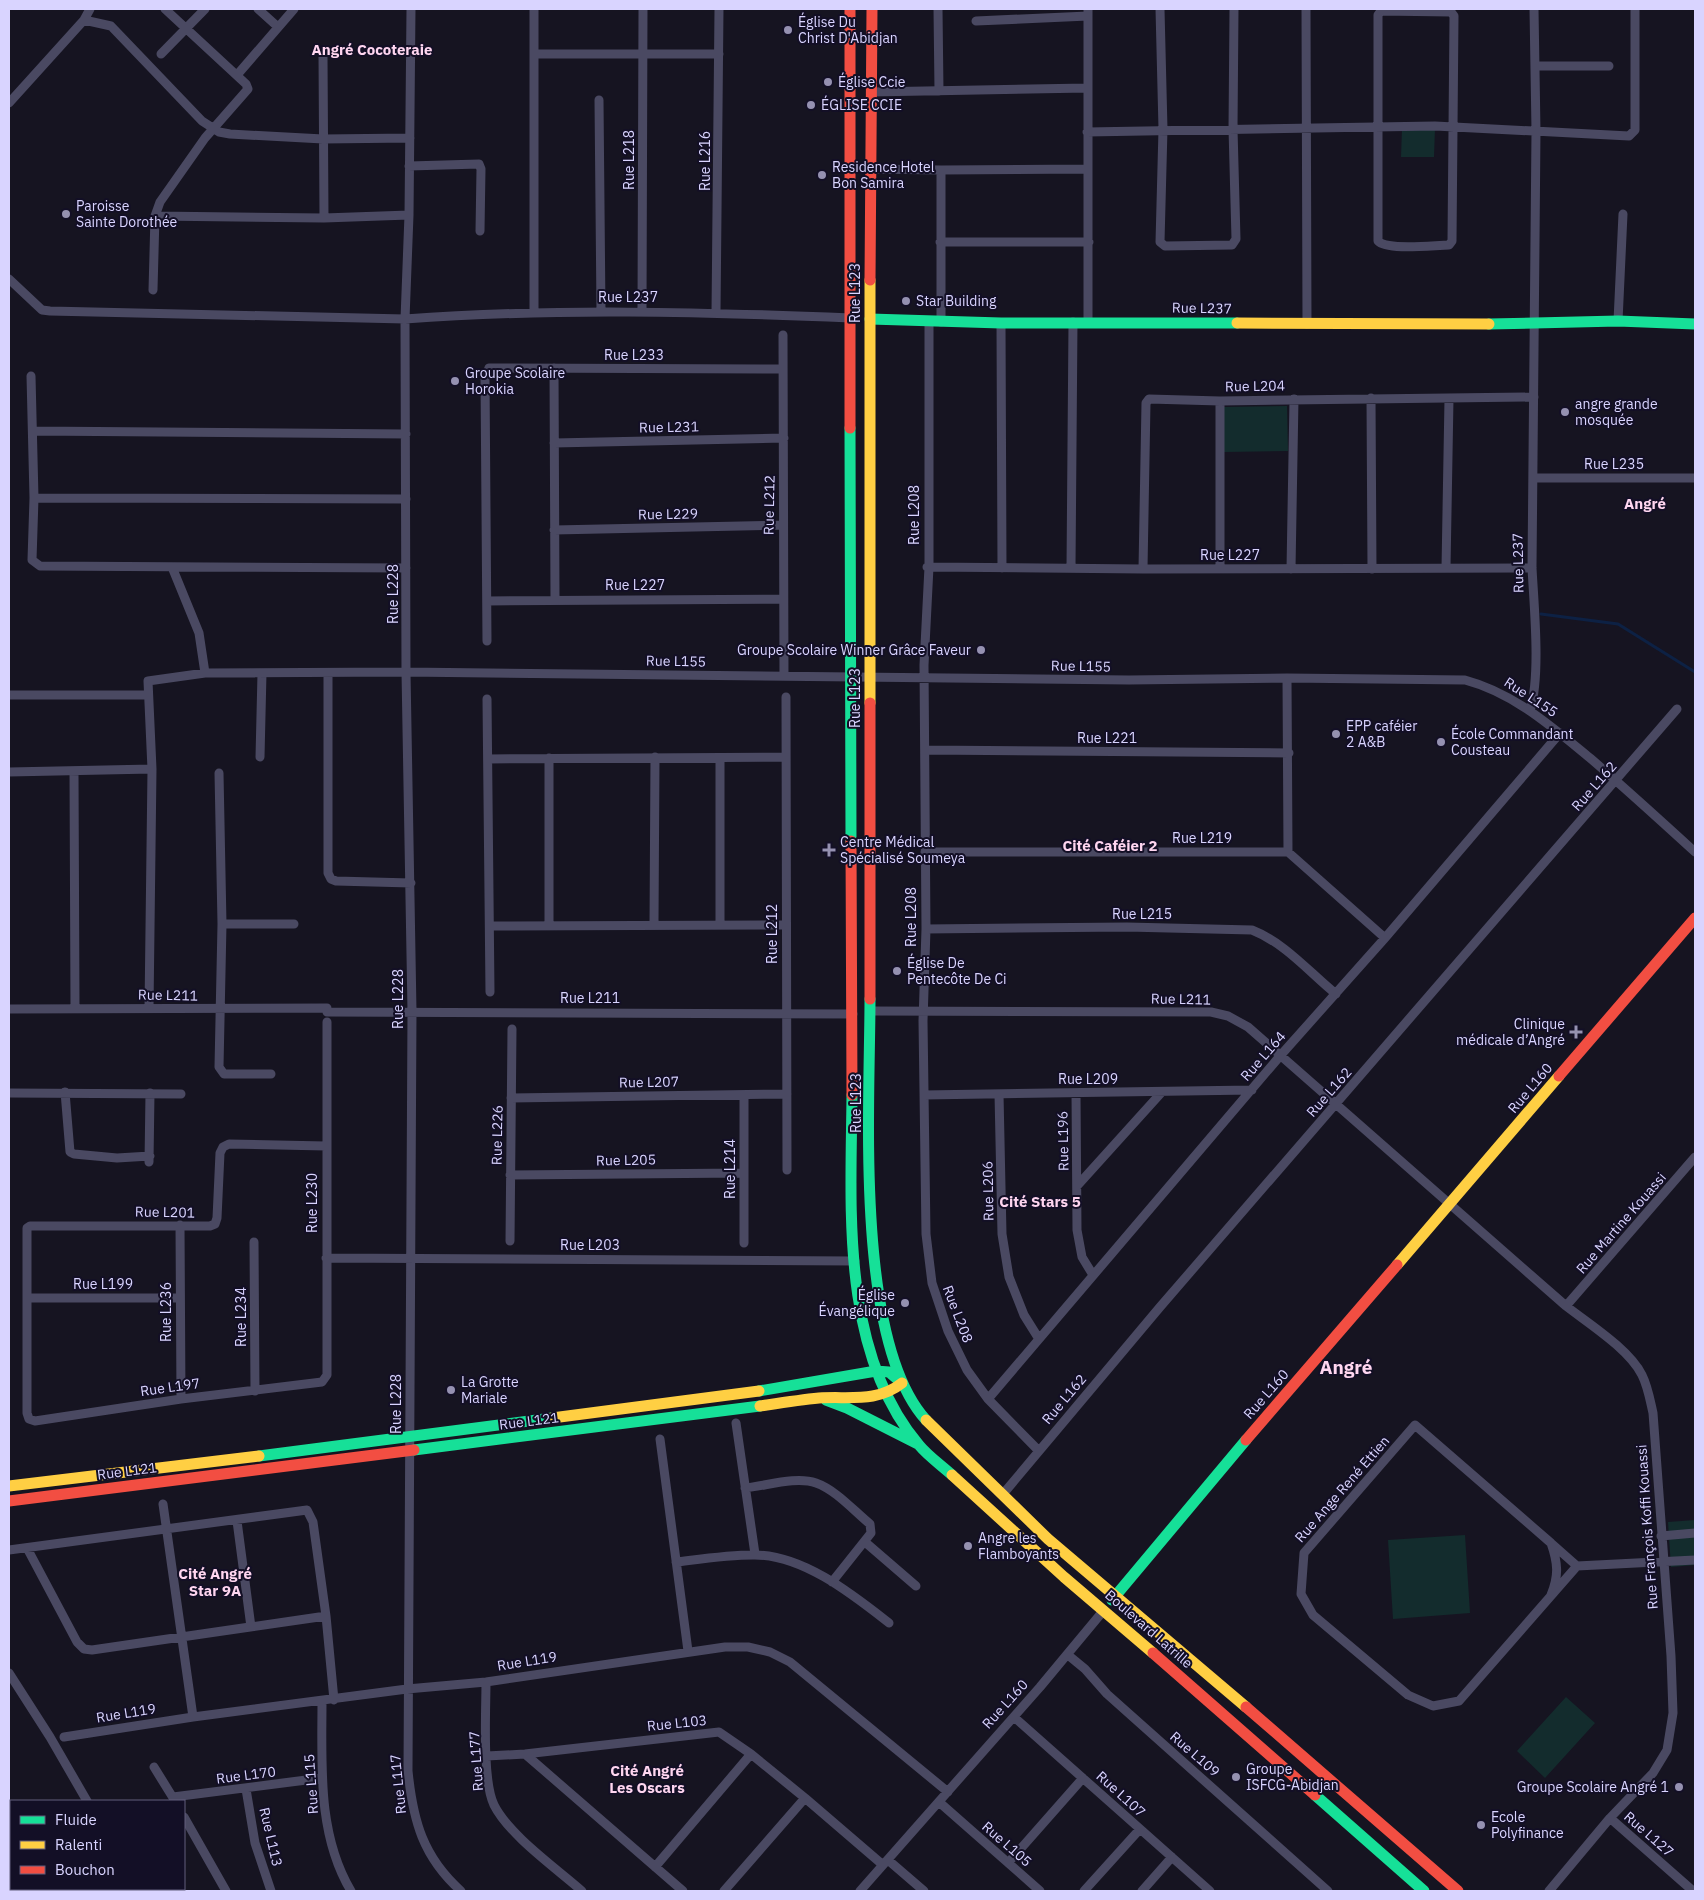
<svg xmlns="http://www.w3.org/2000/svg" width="1704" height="1900" viewBox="0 0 1704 1900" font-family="'IBM Plex Sans',sans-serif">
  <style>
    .green { fill: #132c2d }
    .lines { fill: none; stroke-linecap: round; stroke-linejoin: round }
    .stream { stroke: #0d2144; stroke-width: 3 }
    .street { stroke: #4a4962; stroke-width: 9 }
    .fast { stroke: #16e098; stroke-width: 11 }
    .slow { stroke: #ffcf43; stroke-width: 11 }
    .jam { stroke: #f24e42; stroke-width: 11 }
    .poi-dot { fill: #9591b1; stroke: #130f26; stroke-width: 2 }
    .labels { text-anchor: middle; stroke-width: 4; stroke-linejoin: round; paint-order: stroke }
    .poi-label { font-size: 14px; fill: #d9d4ff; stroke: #130f26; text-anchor: start }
    .street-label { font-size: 14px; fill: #d9d4ff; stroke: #130f26 }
    .neighbourhood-label { font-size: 15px; font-weight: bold; fill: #ffd6f0; stroke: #130f26 }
    .district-label { font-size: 19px; font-weight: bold; fill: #ffd6f0; stroke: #130f26 }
  </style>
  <rect width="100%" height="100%" fill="#161421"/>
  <path class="green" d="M 1402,128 L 1435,128 L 1434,157 L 1401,157 Z
    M 1287,406 L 1288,451 L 1224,452 L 1223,407 Z
    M 1695,1520 L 1695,1565 L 1671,1567 L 1668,1522 Z
    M 1465,1535 L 1470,1613 L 1393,1619 L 1388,1540 Z
    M 1566,1697 L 1595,1723 L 1545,1778 L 1517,1751 Z"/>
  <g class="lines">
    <path class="stream" d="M 1541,614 L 1618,624 L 1695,672"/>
    <path class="street" d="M 258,9 L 278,27
      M 411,9 L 409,215 L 405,319 L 406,672 L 412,1011 L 408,1771 C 413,1821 423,1857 461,1891
      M 938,9 L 939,91
      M 1088,9 L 1088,322
      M 1160,9 L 1163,129 L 1160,242 L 1165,246 L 1232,245 L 1236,239 L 1233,129 L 1234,9
      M 1306,9 L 1307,324
      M 1381,11 L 1451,12 L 1454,16 L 1452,241 L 1449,245 C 1435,245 1387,251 1378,241 L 1378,15 Z
      M 84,20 L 111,26 L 202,121 L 219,132 L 230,134 L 323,139 L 410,138
      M 976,21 L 1088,16
      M 161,54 L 205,9
      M 535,54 L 719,54
      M 323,55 L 324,218
      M 1535,66 L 1609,66
      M 237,75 L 294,9
      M 871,92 L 1087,88
      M 599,100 L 601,312
      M 9,103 L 84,20 L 90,9
      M 1087,132 L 1435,126 L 1629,136 L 1635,130 L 1635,9
      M 409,166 L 479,164 L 481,169 L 480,231
      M 870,169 L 941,170 L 941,322
      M 941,170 L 1087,169
      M 155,216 L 324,218 L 409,215
      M 940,242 L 1089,242
      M 9,279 L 42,310 L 50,311 L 405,319 C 554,308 702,312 851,318
      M 153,290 L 155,216 L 160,202 L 205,138 L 248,89 L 246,84 L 165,9
      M 642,311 L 643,9
      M 534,313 L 534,9
      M 716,313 L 719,9
      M 1618,321 L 1623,214
      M 929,322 L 929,567 L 924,665 L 926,929 L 923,1021 L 926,1234 L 932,1283 L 948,1331 L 967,1370 L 988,1399 L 1038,1450
      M 1001,323 L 1002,568
      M 783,335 L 784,676
      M 554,368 L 555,599
      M 31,376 L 34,498 L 32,560 L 40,566 L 406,568
      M 1371,398 L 1372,569
      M 33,431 L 406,434
      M 554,443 L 784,438
      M 1533,478 L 1695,478
      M 34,498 L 406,499
      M 554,530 L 783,525
      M 172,567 L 199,633 L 205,673
      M 927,567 L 1143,569 L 1532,568
      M 1071,568 L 1073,322
      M 1446,568 L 1449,399
      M 1143,569 L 1146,403 L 1149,399 L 1220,401 L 1534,397
      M 1220,569 L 1220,401
      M 1291,569 L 1294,399
      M 487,601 L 783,599
      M 487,641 L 485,378 L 489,368 L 783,369
      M 328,673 L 328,873 L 331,879 L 336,881 L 411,883
      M 1287,678 L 1288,852
      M 9,695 L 148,695
      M 786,697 L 787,1170
      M 487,699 L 490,992
      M 1530,711 C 1541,675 1534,607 1532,568 L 1536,131 L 1534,9
      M 925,750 L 1289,753
      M 260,757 L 262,673
      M 488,759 L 785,757
      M 9,772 L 152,769
      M 74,772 L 75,1007
      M 219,773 L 222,924 L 219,1067 L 224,1074 L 271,1074
      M 925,852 L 1288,852 L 1385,938
      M 222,924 L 294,924
      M 654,924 L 655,757
      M 549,925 L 549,758
      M 720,925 L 720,758
      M 490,926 L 786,925
      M 926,929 L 1127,927 L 1252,930 C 1285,943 1309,972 1336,994
      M 149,1008 L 152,769 L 148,681 L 205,673 L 406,672 L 1129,680 L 1287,678 L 1465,680 C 1514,693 1552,727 1590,758 C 1626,789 1660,820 1695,852
      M 9,1009 L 327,1008
      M 871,1011 L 1211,1012 L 1228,1016 L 1248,1027 L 1566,1306 C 1589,1324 1629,1349 1642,1375 C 1648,1387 1650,1400 1653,1413 L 1671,1656 L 1673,1713 L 1667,1750 L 1653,1773 L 1610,1818 L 1549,1891
      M 327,1012 L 853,1014
      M 65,1092 L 70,1152 L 74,1154 L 117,1158 L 150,1156
      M 9,1093 L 181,1094
      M 1076,1093 L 1077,1230 L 1082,1257 L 1093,1275
      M 999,1094 L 1002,1234 L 1009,1277 L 1024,1315 L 1039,1339
      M 744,1095 L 744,1243
      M 924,1095 L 1252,1090
      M 511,1098 L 787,1094
      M 326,1146 L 229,1144 L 223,1147 L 220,1153 L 217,1218 L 215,1224 L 210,1226 L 30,1226 L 27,1228 L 27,1413 L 29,1419 L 35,1421 L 181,1399 L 322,1382 L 327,1375 L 327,1022
      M 149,1162 L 150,1093
      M 510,1175 L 743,1173
      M 1077,1186 L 1161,1093
      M 180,1225 L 181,1399
      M 510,1241 L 512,1029
      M 254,1242 L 255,1391
      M 326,1258 L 855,1261
      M 27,1298 L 179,1298
      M 1566,1306 L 1695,1157
      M 988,1399 L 1280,1056 L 1385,938 L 1560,733
      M 736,1423 L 755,1554
      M 660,1439 L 688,1651
      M 745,1488 C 766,1486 796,1476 816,1483 C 836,1490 854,1511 870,1524 L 871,1533 L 832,1582
      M 1003,1494 L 1160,1307 L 1677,709
      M 163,1504 L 193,1717
      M 237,1521 L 251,1627
      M 1661,1536 L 1695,1533
      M 865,1542 L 916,1586
      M 1551,1543 L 1415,1425 L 1304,1553 L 1301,1594 L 1313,1615 L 1408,1695 L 1433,1706 L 1459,1701 L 1577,1566 L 1551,1543 C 1558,1563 1559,1576 1551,1595
      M 27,1548 L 77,1642 L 84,1649 L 92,1650 L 326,1616
      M 9,1550 L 307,1510 L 313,1522 L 326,1616 L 334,1700
      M 676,1562 C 701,1559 728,1555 753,1555 C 802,1554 852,1594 889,1623
      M 1577,1566 L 1695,1560
      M 1068,1655 L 1085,1669 L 1107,1694 L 1328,1891
      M 9,1673 L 50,1737 L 87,1801
      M 486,1682 C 486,1711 482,1780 494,1805 C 509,1835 556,1868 582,1891
      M 322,1701 C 322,1765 317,1834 351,1891
      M 1014,1717 L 1210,1891
      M 64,1737 L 193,1717 L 407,1689 L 486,1682 L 725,1647 L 748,1647 L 770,1652 L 790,1662 L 948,1792
      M 525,1754 L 683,1891
      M 487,1756 L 525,1754 L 719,1732 L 751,1754 L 805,1798 L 883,1865
      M 154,1767 L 175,1801
      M 246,1789 L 255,1843 L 271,1891
      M 173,1797 L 322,1778
      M 939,1802 L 1040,1891
      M 184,1817 L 226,1891
      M 1610,1818 L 1693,1891
      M 888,1860 L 924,1891
      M 1008,1863 L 1083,1778
      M 655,1867 L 751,1754
      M 138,1889 L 139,1891
      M 724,1891 L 805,1798
      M 860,1891 L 1040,1687 L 1104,1610
      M 1084,1891 L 1140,1829
      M 1142,1891 L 1172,1857"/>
    <path class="fast" d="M 870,319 L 1001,323 L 1237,323
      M 1489,324 L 1618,321 L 1695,324
      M 850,428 L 851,841
      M 870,999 C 870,1104 854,1341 926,1420
      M 852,1095 C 851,1208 840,1352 919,1445 C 928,1456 941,1465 952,1475
      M 759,1391 L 876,1371 L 889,1372 L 902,1383
      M 826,1400 L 847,1408 L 918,1444
      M 414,1450 L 760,1406
      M 259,1456 L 552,1418
      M 1112,1600 L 1246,1440
      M 1315,1795 L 1424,1891"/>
    <path class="slow" d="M 870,280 L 870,703
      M 1237,323 L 1489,324
      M 1397,1265 L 1559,1076
      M 760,1406 C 780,1403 799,1400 819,1398 C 849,1396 877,1403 902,1383
      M 552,1418 L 759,1391
      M 926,1420 L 1048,1539 L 1246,1707
      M 952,1475 L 1064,1577 L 1153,1653
      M 9,1486 L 259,1456"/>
    <path class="jam" d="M 850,9 L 850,428
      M 870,280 L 872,9
      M 870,703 L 870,999
      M 851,841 L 852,1095
      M 1559,1076 L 1695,918
      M 1246,1440 L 1397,1265
      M 9,1501 L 414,1450
      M 1153,1653 L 1315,1795
      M 1246,1707 L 1458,1891"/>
  </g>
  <g class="poi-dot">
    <circle cx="788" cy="30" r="5"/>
    <circle cx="828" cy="82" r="5"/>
    <circle cx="811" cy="105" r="5"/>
    <circle cx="822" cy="175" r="5"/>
    <circle cx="66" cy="214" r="5"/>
    <circle cx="906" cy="301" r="5"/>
    <circle cx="455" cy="381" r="5"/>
    <circle cx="1565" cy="412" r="5"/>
    <circle cx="981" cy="650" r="5"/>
    <circle cx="1336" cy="734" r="5"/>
    <circle cx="1441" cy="742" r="5"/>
    <path d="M826.5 842.5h5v5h5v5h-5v5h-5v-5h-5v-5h5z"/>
    <circle cx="897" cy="971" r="5"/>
    <path d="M1573.5 1024.5h5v5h5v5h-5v5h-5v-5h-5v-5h5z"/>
    <circle cx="905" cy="1303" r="5"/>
    <circle cx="451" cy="1390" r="5"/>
    <circle cx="968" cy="1546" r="5"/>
    <circle cx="1236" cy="1777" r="5"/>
    <circle cx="1679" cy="1787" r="5"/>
    <circle cx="1481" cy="1825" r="5"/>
  </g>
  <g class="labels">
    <g class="poi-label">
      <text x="798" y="27">Église Du<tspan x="798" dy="16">Christ D'Abidjan</tspan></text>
      <text x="838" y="87">Église Ccie</text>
      <text x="821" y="110">ÉGLISE CCIE</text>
      <text x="832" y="172">Residence Hotel<tspan x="832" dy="16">Bon Samira</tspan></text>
      <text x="76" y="211">Paroisse<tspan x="76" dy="16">Sainte Dorothée</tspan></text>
      <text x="916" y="306">Star Building</text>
      <text x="465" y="378">Groupe Scolaire<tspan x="465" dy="16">Horokia</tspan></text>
      <text x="1575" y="409">angre grande<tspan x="1575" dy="16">mosquée</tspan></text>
      <text x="971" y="655" text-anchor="end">Groupe Scolaire Winner Grâce Faveur</text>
      <text x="1346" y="731">EPP caféier<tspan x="1346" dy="16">2 A&amp;B</tspan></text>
      <text x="1451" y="739">École Commandant<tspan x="1451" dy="16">Cousteau</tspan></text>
      <text x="840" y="847">Centre Médical<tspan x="840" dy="16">Spécialisé Soumeya</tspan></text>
      <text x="907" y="968">Église De<tspan x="907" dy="16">Pentecôte De Ci</tspan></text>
      <text x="1565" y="1029" text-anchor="end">Clinique<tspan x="1565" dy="16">médicale d’Angré</tspan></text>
      <text x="895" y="1300" text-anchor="end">Église<tspan x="895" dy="16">Évangélique</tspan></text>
      <text x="461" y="1387">La Grotte<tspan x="461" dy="16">Mariale</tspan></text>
      <text x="978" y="1543">Angre les<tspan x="978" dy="16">Flamboyants</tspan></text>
      <text x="1246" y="1774">Groupe<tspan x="1246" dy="16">ISFCG-Abidjan</tspan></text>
      <text x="1669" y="1792" text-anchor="end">Groupe Scolaire Angré 1</text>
      <text x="1491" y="1822">Ecole<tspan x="1491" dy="16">Polyfinance</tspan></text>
    </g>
    <g class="street-label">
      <text transform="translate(629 160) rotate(-90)" y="5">Rue L218</text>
      <text transform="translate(705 161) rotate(-90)" y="5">Rue L216</text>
      <text transform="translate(855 293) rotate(-90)" y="5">Rue L123</text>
      <text x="628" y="302">Rue L237</text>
      <text transform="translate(1202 308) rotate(1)" y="5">Rue L237</text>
      <text x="634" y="360">Rue L233</text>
      <text transform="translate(1255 386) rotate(-1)" y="5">Rue L204</text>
      <text transform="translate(669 427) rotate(-1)" y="5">Rue L231</text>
      <text x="1614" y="469">Rue L235</text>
      <text transform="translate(769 505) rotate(-89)" y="5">Rue L212</text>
      <text transform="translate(668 514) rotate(-1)" y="5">Rue L229</text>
      <text transform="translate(914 515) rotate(-90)" y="5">Rue L208</text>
      <text x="1230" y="560">Rue L227</text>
      <text transform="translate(1518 563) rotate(-91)" y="5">Rue L237</text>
      <text x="635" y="590">Rue L227</text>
      <text transform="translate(393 594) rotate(-90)" y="5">Rue L228</text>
      <text transform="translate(676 661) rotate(1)" y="5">Rue L155</text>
      <text transform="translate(1081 666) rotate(1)" y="5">Rue L155</text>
      <text transform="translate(1531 697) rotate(33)" y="5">Rue L155</text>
      <text transform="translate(855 698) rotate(-90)" y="5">Rue L123</text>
      <text x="1107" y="743">Rue L221</text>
      <text transform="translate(1594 786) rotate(-49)" y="5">Rue L162</text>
      <text x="1202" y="843">Rue L219</text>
      <text x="1142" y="919">Rue L215</text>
      <text transform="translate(911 917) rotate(-90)" y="5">Rue L208</text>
      <text transform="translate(772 934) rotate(-90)" y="5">Rue L212</text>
      <text transform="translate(168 995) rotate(1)" y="5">Rue L211</text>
      <text x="590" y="1003">Rue L211</text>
      <text transform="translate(398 999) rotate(-90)" y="5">Rue L228</text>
      <text transform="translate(1181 999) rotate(1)" y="5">Rue L211</text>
      <text transform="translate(1263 1056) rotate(-49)" y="5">Rue L164</text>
      <text x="1088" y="1084">Rue L209</text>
      <text transform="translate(649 1082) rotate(-1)" y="5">Rue L207</text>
      <text transform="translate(1530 1088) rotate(-50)" y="5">Rue L160</text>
      <text transform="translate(1329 1092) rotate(-49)" y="5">Rue L162</text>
      <text transform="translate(856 1103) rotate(-90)" y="5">Rue L123</text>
      <text transform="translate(497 1135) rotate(-89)" y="5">Rue L226</text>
      <text transform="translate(1063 1141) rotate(-91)" y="5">Rue L196</text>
      <text transform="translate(626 1160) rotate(-1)" y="5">Rue L205</text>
      <text transform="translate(730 1169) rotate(-90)" y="5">Rue L214</text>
      <text transform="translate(988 1191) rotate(-91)" y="5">Rue L206</text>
      <text transform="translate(312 1203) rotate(-90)" y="5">Rue L230</text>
      <text transform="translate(165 1212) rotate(1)" y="5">Rue L201</text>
      <text transform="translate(1621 1223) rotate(-49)" y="5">Rue Martine Kouassi</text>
      <text x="590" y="1250">Rue L203</text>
      <text x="103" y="1289">Rue L199</text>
      <text transform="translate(166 1312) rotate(-90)" y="5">Rue L236</text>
      <text transform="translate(958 1314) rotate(69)" y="5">Rue L208</text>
      <text transform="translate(241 1317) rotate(-90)" y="5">Rue L234</text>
      <text transform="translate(170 1387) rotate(-8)" y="5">Rue L197</text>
      <text transform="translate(1266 1394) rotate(-49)" y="5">Rue L160</text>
      <text transform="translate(1064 1399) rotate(-50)" y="5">Rue L162</text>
      <text transform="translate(396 1404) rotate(-90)" y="5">Rue L228</text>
      <text transform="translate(529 1421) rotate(-7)" y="5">Rue L121</text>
      <text transform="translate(127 1471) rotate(-7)" y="5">Rue L121</text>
      <text transform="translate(1342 1489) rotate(-49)" y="5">Rue Ange René Ettien</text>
      <text transform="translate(1647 1527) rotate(-94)" y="5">Rue François Koffi Kouassi</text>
      <text transform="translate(1149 1629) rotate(41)" y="5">Boulevard Latrille</text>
      <text transform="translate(527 1661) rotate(-9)" y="5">Rue L119</text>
      <text transform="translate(1005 1704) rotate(-48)" y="5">Rue L160</text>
      <text transform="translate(126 1713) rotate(-9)" y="5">Rue L119</text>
      <text transform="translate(677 1723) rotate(-6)" y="5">Rue L103</text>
      <text transform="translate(1195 1754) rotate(41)" y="5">Rue L109</text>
      <text transform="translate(476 1761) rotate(-94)" y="5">Rue L177</text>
      <text transform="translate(246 1775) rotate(-7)" y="5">Rue L170</text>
      <text transform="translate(311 1784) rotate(-94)" y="5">Rue L115</text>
      <text transform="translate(398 1784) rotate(-96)" y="5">Rue L117</text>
      <text transform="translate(1121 1794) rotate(42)" y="5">Rue L107</text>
      <text transform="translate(1649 1834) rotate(41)" y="5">Rue L127</text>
      <text transform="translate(271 1837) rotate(77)" y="5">Rue L113</text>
      <text transform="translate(1007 1844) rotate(41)" y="5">Rue L105</text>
    </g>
    <g class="neighbourhood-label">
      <text x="372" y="55">Angré Cocoteraie</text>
      <text x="1645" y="509">Angré</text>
      <text x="1110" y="851">Cité Caféier 2</text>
      <text x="1040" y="1207">Cité Stars 5</text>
      <text x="215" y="1579">Cité Angré<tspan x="215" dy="17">Star 9A</tspan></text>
      <text x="647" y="1776">Cité Angré<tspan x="647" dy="17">Les Oscars</tspan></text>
    </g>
    <g class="district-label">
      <text x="1346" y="1374">Angré</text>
    </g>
  </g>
  <rect width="1704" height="1900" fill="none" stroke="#d9d4ff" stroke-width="20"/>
  <rect x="10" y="1800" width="175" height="90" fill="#130f26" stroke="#625e7d"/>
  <rect x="20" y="1816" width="25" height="8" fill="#16e098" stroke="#625e7d"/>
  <text x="55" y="1825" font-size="15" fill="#d9d4ff">Fluide</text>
  <rect x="20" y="1841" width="25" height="8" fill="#ffcf43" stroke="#625e7d"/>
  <text x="55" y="1850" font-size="15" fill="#d9d4ff">Ralenti</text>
  <rect x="20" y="1866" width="25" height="8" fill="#f24e42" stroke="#625e7d"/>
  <text x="55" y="1875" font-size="15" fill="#d9d4ff">Bouchon</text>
</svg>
